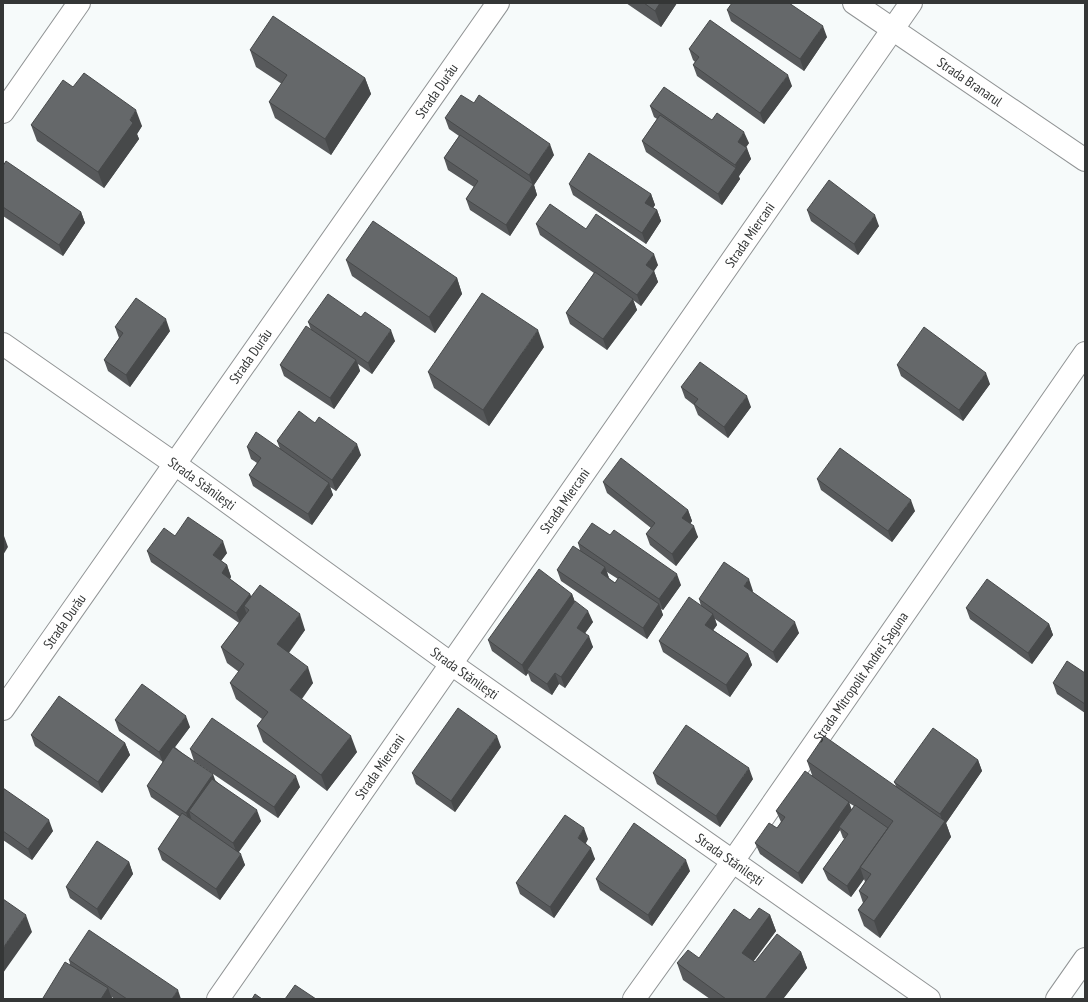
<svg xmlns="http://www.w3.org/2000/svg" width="1088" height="1002" viewBox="0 0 1088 1002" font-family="'PT Sans Narrow',sans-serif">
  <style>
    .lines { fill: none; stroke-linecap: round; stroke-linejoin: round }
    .minor-casing { stroke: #919495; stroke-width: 24 }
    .minor { stroke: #fff; stroke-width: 22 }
    .wall { fill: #57595b; fill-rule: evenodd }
    .shaded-wall { fill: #47494a }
    .building { fill: #65686a; stroke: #47494a }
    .labels { text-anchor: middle; stroke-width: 4; stroke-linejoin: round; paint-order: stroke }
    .street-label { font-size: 14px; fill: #343636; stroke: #f6fafa }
  </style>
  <rect width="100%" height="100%" fill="#f6fafa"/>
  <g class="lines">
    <defs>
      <g id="minor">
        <path id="s1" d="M 854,3 L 1085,160"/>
        <path d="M 3,112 L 79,3"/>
        <path id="s2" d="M 3,344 L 175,464 L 450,663 L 929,999"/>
        <path id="s3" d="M 3,709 L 498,3"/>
        <path id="s4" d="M 218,999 L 911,3"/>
        <path id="s5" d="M 634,999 L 733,861 L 1085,353"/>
        <path d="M 1057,999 L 1085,959"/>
      </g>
    </defs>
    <use href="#minor" class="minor-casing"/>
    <use href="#minor" class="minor"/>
  </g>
  <path class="wall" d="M 626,3 L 677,3 L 661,27 Z
    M 727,10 L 827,37 L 804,71 L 731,21 Z
    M 689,49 L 792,86 L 764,124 L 697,76 L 693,65 L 695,62 L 693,60 Z
    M 250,50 L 365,78 L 371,94 L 331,155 L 275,118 L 269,102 L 282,84 L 256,67 Z
    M 73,87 L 142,126 L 137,134 L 139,139 L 104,188 L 37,141 L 31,125 Z
    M 650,106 L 712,120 L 749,143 L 746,147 L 751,159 L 739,176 L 738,176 L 740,179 L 722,205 L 646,152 L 642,141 L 657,119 L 654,117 Z
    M 445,118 L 554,155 L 534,185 L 537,195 L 510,236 L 470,210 L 466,199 L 474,187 L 448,170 L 444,158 L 459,136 L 449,129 Z
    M 3,166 L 81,212 L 85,223 L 63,256 L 3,216 Z
    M 569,184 L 651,194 L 655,205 L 653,208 L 657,210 L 661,221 L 646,244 L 573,195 Z
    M 807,210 L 879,226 L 858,255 L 811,221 Z
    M 536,224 L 586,229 L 658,265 L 654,271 L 658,282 L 641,306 L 633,300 L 637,310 L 607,350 L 570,324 L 566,313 L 594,273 L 540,235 Z
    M 346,260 L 457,278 L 462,294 L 435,333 L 352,276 Z
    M 361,317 L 395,341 L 372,374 L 358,364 L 360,371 L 334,409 L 284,376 L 280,365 L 311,330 L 308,322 Z
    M 115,327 L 170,331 L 130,387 L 108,371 L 104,360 L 119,338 Z
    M 544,347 L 489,426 L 434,388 L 428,372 Z
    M 897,365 L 990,384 L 963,421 L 901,376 Z
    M 681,387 L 751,407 L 728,438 L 698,415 L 694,405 L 685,398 Z
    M 277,441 L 361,455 L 336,491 L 330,487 L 333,495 L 312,525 L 253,486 L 249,475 L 257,463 L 251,459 L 247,447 L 280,449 Z
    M 817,479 L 915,511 L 892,542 L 821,490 Z
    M 603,482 L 688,510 L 692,521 L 690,524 L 698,537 L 676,566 L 650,545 L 646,534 L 651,528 L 607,493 Z
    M 175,536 L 227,553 L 221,561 L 227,565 L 231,577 L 230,579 L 250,594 L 251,596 L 305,630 L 289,653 L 313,683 L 302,699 L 357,752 L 327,791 L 263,742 L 257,726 L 262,719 L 236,699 L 230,683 L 239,672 L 227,663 L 221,647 L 239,623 L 151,562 L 147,551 Z
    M 578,543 L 681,585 L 663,610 L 661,609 L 663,615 L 647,639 L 561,581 L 557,570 L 580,550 ZM 607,572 L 618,579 L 615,583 L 609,578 Z
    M 753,591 L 752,592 L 799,633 L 777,663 L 715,619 L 717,625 L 713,630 L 748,654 L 752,665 L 730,697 L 663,652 L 659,641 L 701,606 L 699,599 Z
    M 572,594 L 575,602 L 593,622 L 585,633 L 593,647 L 565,688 L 559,684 L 552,695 L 531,681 L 528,673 L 526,676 L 492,651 L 488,640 Z
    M 966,608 L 1049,624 L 1053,635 L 1032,664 L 970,619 Z
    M 1085,673 L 1085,713 L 1057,694 L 1053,683 Z
    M 115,720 L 190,727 L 175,747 L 216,781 L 261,821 L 239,852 L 245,865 L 220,900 L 162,860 L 158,849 L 180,817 L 151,797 L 147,786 L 163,762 L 119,731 Z
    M 31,735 L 125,743 L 130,755 L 102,793 L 35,746 Z
    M 501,747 L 455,812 L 416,784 L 412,773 Z
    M 190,749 L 300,787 L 278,818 L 194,761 Z
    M 978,760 L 982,771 L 946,823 L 951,837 L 880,938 L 864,926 L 858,910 L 863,903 L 859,891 L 865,882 L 864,879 L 851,897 L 828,880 L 823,869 L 845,839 L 843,838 L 840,830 L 802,884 L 760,854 L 755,843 L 777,828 L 781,822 L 776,811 L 812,775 L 807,761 L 896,786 L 894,782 ZM 849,803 L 854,806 L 851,810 Z
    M 653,773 L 753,779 L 720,827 L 657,784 Z
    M 3,788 L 53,831 L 32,860 L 3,840 Z
    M 588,839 L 586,843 L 595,859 L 554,918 L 520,894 L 516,883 Z
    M 129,862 L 133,874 L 101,920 L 70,898 L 66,887 Z
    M 690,871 L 652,926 L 600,890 L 596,879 Z
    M 770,915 L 776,931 L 753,961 L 755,962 L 801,952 L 807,968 L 783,999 L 710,999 L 683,980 L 677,963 L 699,958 L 750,920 Z
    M 69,960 L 181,999 L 114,999 L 112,997 L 112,999 L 44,999 L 43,998 L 70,964 Z"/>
  <path class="shaded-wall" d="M 660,3 L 677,3 L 661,27 L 655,11 Z
    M 823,26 L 827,37 L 804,71 L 800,59 Z
    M 788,75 L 792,86 L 764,124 L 760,113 Z
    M 365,78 L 371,94 L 331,155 L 325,139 Z
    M 136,110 L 142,126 L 137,134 L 139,139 L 104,188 L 98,172 L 130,120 Z
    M 744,132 L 749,143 L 742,153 L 738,142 Z
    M 550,144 L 554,155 L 534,185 L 537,195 L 510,236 L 506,225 L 533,185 L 529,175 Z
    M 747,148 L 751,159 L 739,176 L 735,165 Z
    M 736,168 L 740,179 L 722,205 L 718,194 Z
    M 651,194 L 655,205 L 649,214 L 645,203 Z
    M 657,210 L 661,221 L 646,244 L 642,233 Z
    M 81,212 L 85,223 L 63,256 L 59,245 Z
    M 875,215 L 879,226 L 858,255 L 854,244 Z
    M 654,254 L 658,265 L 650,277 L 646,265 Z
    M 654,271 L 658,282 L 641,306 L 637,295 Z
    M 457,278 L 462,294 L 435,333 L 429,317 Z
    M 633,299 L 637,310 L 607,350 L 603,339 Z
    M 166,319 L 170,331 L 130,387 L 126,375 Z
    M 391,330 L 395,341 L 372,374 L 368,363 Z
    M 538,330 L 544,347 L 489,426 L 483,410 Z
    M 356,360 L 360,371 L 334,409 L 330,398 Z
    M 986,373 L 990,384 L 963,421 L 959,410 Z
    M 747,396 L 751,407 L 728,438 L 724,427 Z
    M 357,444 L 361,455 L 336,491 L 332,480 Z
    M 329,483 L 333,495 L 312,525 L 308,514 Z
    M 911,500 L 915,511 L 892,542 L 888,531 Z
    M 688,510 L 692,521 L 686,529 L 682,518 Z
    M 694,526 L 698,537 L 676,566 L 672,554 Z
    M 4,536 L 8,547 L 3,555 L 3,537 Z
    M 223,541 L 227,553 L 217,566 L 213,555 Z
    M 227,565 L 231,577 L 226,585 L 222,573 Z
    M 605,567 L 609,578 L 601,573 Z
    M 677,574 L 681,585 L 663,610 L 659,599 Z
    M 749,579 L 753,591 L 748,598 L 744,586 Z
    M 250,594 L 254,605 L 244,606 L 247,615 L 241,624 L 236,613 Z
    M 572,594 L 576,605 L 527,670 L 528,673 L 526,676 L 522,665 Z
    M 659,604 L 663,615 L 647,639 L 643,628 Z
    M 588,611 L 593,622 L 581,639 L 577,628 Z
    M 300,614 L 305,630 L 283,660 L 277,644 Z
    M 713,614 L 717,625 L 709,636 L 705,625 Z
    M 795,622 L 799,633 L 777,663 L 773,652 Z
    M 1049,624 L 1053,635 L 1032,664 L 1028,653 Z
    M 589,636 L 593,647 L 565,688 L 561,677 Z
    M 748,654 L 752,665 L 730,697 L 726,685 Z
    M 308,667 L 313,683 L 296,706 L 290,690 Z
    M 555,673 L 559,684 L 552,695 L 547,684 Z
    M 186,716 L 190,727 L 163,763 L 159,752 Z
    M 351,736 L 357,752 L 327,791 L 321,775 Z
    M 497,736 L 501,747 L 455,812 L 451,801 Z
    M 125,743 L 130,755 L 102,793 L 98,782 Z
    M 978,760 L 982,771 L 946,823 L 951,837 L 880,938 L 874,921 L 943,823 L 940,814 Z
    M 749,768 L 753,779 L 720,827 L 716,816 Z
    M 213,774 L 217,785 L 189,811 L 192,821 L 190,824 L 186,813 Z
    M 296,776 L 300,787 L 278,818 L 274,807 Z
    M 849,802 L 853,813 L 839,827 L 840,830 L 802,884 L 798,873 Z
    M 257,810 L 261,821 L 237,854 L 233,843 Z
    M 49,820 L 53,831 L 32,860 L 28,849 Z
    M 584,828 L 588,839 L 582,849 L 578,838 Z
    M 591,848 L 595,859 L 554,918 L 550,907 Z
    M 241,854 L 245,865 L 220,900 L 216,889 Z
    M 686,860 L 690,871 L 652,926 L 648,915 Z
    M 129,862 L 133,874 L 101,920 L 97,909 Z
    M 860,867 L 864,879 L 851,897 L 847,886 Z
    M 26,915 L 32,932 L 3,973 L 3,948 Z
    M 770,915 L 776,931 L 748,969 L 742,953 Z
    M 801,952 L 807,968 L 783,999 L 765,999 Z
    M 108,988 L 112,999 L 101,999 Z
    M 178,990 L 181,999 L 172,999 Z"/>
  <path class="building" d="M 644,3 L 660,3 L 655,11 Z
    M 732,3 L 789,3 L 823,26 L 800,59 L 727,10 Z
    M 273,16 L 365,78 L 325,139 L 269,102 L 287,75 L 250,50 Z
    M 710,20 L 788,75 L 760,113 L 693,65 L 699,57 L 689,49 Z
    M 84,73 L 136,110 L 130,120 L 133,123 L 98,172 L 31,125 L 63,80 L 73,87 Z
    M 664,87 L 712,120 L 717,113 L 744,132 L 738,142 L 747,148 L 735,165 L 650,106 Z
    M 461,95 L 474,103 L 479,95 L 550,144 L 529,175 L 445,118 Z
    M 660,115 L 736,168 L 718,194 L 642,141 Z
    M 460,135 L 533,184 L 506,225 L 466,199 L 478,181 L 444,158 Z
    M 589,153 L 651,194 L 645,203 L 657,210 L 642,233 L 569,184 Z
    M 6,161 L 81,212 L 59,245 L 3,207 L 3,166 Z
    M 829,180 L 875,215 L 854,244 L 807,210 Z
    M 550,204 L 586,229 L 596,214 L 654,254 L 646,265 L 654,271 L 637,295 L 536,224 Z
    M 373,221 L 457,278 L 429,317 L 346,260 Z
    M 595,272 L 633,299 L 603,339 L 566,313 Z
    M 482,293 L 538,330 L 483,410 L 428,372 Z
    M 328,294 L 361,317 L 365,312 L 391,330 L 368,363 L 308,322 Z
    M 136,298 L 166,319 L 126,375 L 104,360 L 123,333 L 115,327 Z
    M 306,326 L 356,360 L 330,398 L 280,365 Z
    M 924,327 L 986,373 L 959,410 L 897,365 Z
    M 700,362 L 747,396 L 724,427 L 694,404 L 698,399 L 681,387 Z
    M 299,411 L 315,423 L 319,417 L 357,444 L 332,480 L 277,441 Z
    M 256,432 L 329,483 L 308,514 L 249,475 L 261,458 L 247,447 Z
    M 840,448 L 911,500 L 888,531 L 817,479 Z
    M 621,458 L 688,510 L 682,518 L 694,526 L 672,554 L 646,534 L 655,523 L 603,482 Z
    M 188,517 L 223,541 L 213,555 L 227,565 L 222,573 L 250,594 L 236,613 L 147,551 L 164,528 L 175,536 Z
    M 592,523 L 610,535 L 614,530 L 677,574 L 659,599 L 578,543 Z
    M 573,546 L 605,567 L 601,573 L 615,583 L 619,577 L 659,604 L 643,628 L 557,570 Z
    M 724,562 L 749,579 L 744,586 L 795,622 L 773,652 L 699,599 Z
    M 539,569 L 572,594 L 522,665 L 488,640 Z
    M 987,579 L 1049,624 L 1028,653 L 966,608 Z
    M 260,585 L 300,614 L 277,644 L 308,667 L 290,690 L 351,736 L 321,775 L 257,726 L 268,712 L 230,683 L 244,664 L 221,647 L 249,610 L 244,606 Z
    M 689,597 L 713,614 L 705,625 L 748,654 L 726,685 L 659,641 Z
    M 575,601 L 588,611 L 577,628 L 589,636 L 561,677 L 555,673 L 547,684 L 527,670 Z
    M 1067,661 L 1085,673 L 1085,704 L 1053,683 Z
    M 142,684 L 186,716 L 159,752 L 115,720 Z
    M 59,696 L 125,743 L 98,782 L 31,735 Z
    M 458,708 L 497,736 L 451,801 L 412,773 Z
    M 212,718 L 296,776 L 274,807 L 190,749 Z
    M 686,725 L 749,768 L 716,816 L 653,773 Z
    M 933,728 L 978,760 L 940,814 L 894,782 Z
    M 824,736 L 945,821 L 874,921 L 858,910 L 868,897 L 859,891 L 871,874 L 860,867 L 893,821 L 807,761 Z
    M 173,747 L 213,774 L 186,813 L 147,786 Z
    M 805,771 L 849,802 L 798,873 L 755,843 L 769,823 L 777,828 L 785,817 L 776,811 Z
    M 212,779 L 257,810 L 233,843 L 189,811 Z
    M 3,788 L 49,820 L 28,849 L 3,831 Z
    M 855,805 L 888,828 L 847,886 L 823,869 L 848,834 L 839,827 Z
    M 182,813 L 241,854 L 216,889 L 158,849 Z
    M 565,815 L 584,828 L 578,838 L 591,848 L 550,907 L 516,883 Z
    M 634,823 L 686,860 L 648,915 L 596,879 Z
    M 97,841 L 129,862 L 97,909 L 66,887 Z
    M 3,899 L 26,915 L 3,948 Z
    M 759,908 L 770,915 L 742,953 L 755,962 L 777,934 L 801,952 L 765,999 L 726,999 L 677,963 L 688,950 L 699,958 L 734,909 L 750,920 Z
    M 89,930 L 178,990 L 172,999 L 127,999 L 69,960 Z
    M 65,962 L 108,988 L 101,999 L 45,999 L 43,998 Z
    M 295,985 L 316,999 L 285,999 Z
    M 255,994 L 262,999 L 252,999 Z"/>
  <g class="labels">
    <g class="street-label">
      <text dy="5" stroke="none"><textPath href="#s1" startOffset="140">Strada Branarul</textPath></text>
      <text dy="5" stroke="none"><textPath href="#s3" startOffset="755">Strada Durău</textPath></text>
      <text dy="5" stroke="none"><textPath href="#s4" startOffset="931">Strada Miercani</textPath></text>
      <text dy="5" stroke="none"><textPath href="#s3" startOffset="431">Strada Durău</textPath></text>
      <text dy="5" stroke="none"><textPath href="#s2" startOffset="243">Strada Stănilești</textPath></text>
      <text dy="5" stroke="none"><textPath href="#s4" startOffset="607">Strada Miercani</textPath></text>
      <text dy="5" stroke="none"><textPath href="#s3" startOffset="107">Strada Durău</textPath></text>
      <text dy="5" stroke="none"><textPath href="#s2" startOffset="567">Strada Stănilești</textPath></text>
      <text dy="5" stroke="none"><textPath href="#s5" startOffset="394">Strada Mitropolit Andrei Șaguna</textPath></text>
      <text dy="5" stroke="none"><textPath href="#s4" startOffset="283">Strada Miercani</textPath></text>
      <text dy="5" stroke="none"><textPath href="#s2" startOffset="891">Strada Stănilești</textPath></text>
    </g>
  </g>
  <rect width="1088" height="1002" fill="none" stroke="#343636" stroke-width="8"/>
</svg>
